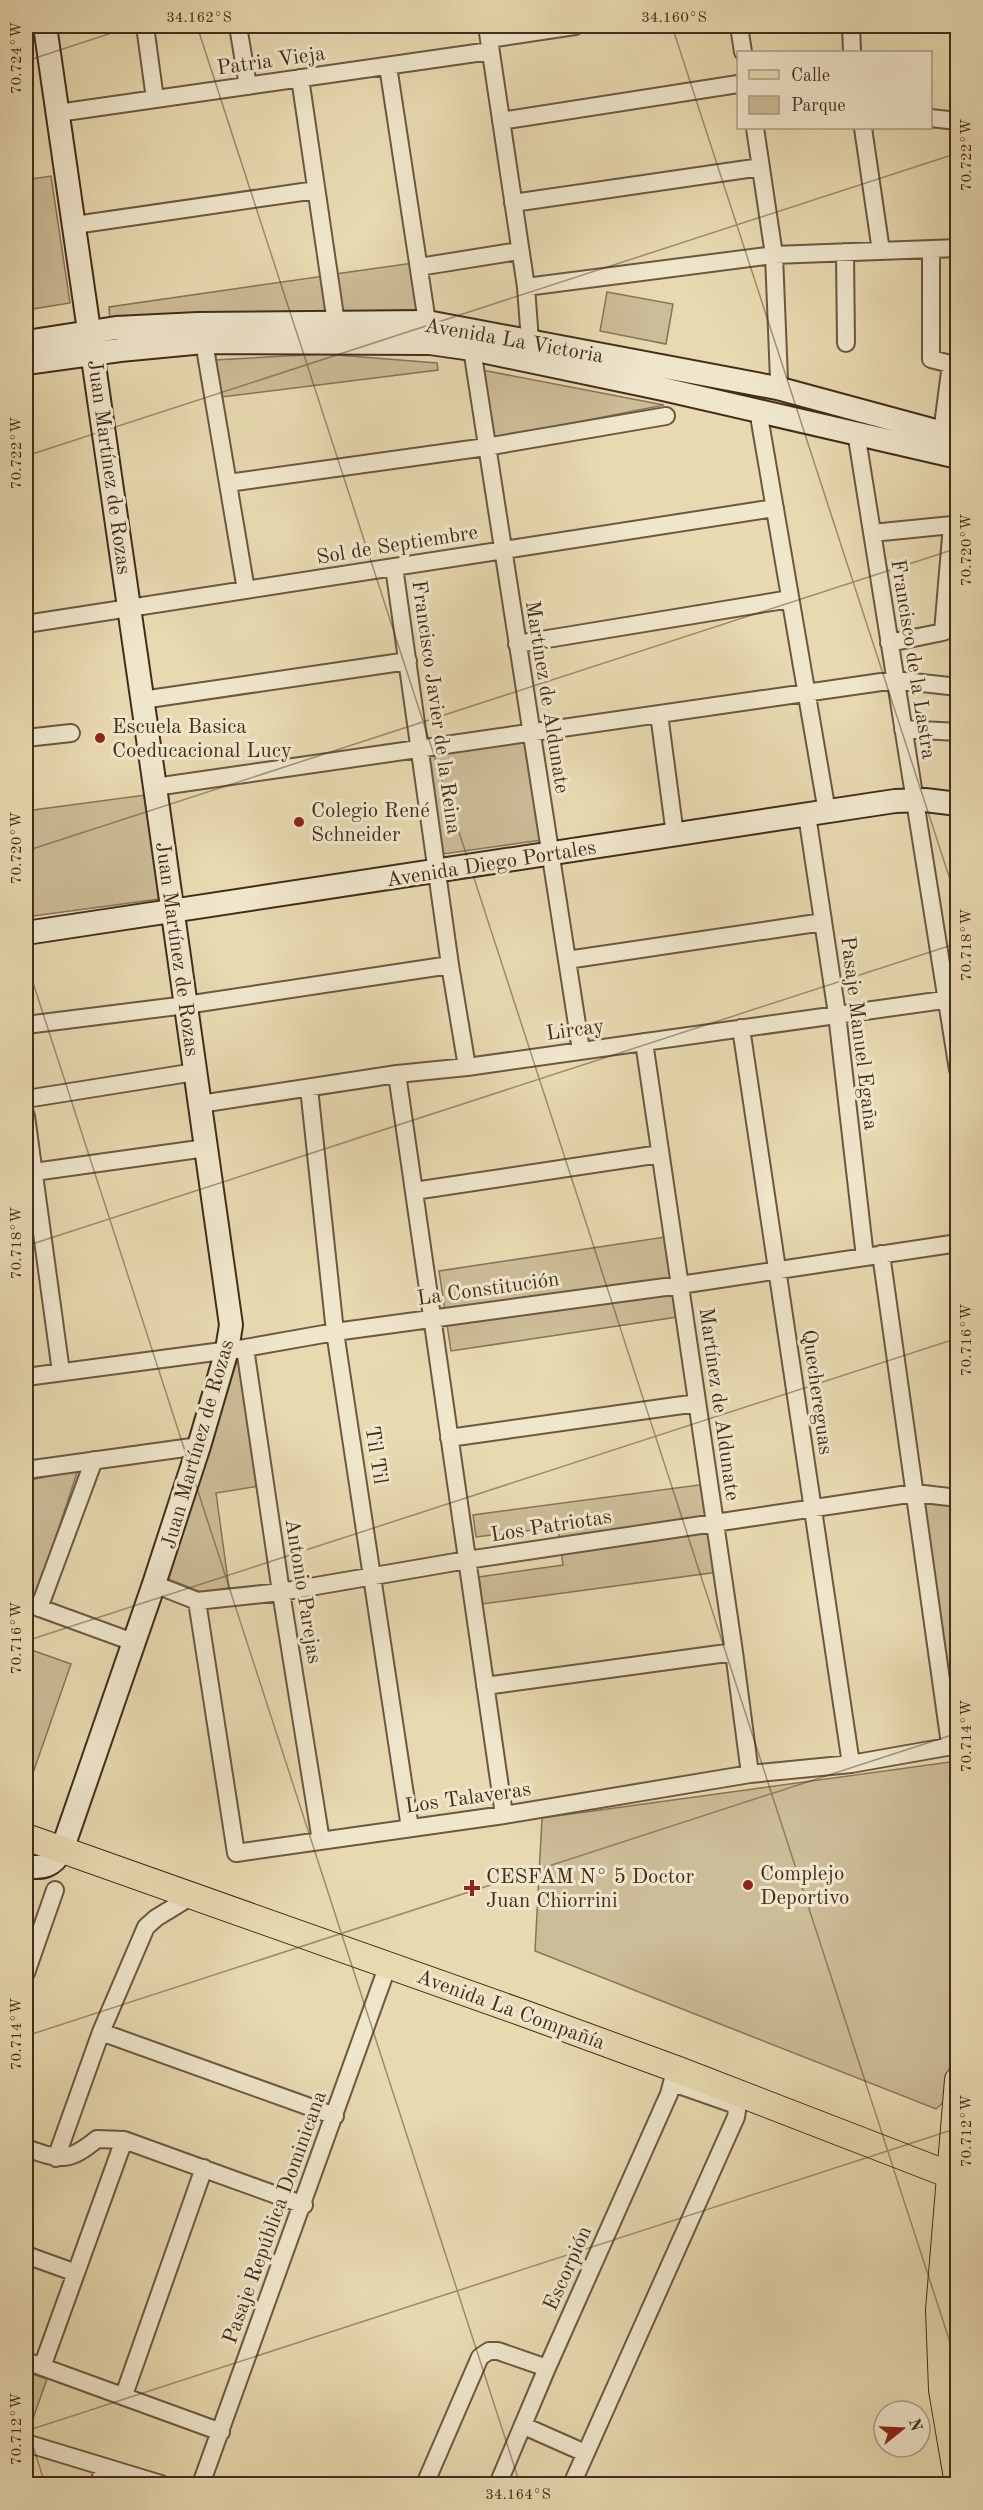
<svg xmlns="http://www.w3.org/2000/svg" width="983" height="2510" viewBox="0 0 983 2510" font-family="'Old Standard TT',serif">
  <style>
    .green { fill: #ccbc97; stroke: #87745a; stroke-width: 1.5 }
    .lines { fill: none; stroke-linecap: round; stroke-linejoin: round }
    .street-casing { stroke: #6c5841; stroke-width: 20 }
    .secondary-casing { stroke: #422d1c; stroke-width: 26 }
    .primary-casing { stroke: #422d1c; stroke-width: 28 }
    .street { stroke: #f0e6cc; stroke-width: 16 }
    .secondary { stroke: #f0e6cc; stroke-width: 22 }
    .primary { stroke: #e8d9b0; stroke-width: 26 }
    .ticks { fill: none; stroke: #422d1c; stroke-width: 1.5; stroke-opacity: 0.45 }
    .poi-dot { fill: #8f2418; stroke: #f0e6cc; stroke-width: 2 }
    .labels { text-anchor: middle; stroke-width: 6; stroke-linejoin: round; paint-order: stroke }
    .street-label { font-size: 21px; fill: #422d1c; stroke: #f0e6cc }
    .poi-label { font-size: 21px; fill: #422d1c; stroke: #f0e6cc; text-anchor: start }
    .neatline { fill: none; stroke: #422d1c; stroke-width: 2 }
    .ticks-label { font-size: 15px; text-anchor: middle; fill: #422d1c }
  </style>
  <rect width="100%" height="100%" fill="#e8d9b0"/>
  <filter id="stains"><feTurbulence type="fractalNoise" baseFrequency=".00333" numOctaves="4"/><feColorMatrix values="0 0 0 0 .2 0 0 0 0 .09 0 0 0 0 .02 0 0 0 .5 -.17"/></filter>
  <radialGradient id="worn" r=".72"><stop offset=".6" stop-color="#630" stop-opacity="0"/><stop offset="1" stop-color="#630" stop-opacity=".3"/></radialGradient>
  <path class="green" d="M 51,176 L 70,303 L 26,310 L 26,180 Z
    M 413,263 L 420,310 L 342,311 L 336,274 Z
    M 324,276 L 329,311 L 194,315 L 110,322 L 109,307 Z
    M 607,292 L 673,304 L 666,344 L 600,331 Z
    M 324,354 L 437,363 L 438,370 L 222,397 L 215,360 Z
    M 482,370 L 664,405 L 492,439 Z
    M 528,741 L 542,840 L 443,854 L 428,755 Z
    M 145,795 L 159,899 L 26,917 L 26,811 Z
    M 665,1237 L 677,1317 L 451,1351 L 439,1271 Z
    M 238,1357 L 243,1357 L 259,1486 L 216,1493 L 229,1588 L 201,1592 L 168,1579 Z
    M 78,1470 L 35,1599 L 26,1594 L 26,1481 Z
    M 706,1484 L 718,1572 L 482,1604 L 479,1577 L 563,1565 L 558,1527 L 476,1537 L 473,1515 Z
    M 919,1503 L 957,1506 L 957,1738 Z
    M 26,1648 L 71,1664 L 26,1793 Z
    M 957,1761 L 957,1979 L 947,2099 L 936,2109 L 535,1951 L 542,1818 Z
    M 26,2372 L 47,2379 L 28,2433 L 26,2432 Z"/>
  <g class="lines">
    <defs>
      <path id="street" d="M 145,26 L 155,99
        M 238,26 L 248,86
        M 487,26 L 526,287 L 530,341 L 528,351
        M 739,26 L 743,52
        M 851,26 L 852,52
        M 489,39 L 575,26
        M 388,66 L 427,322
        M 300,78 L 336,323
        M 58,113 L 490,51
        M 930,118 L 958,121
        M 501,121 L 738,84
        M 755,128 L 774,255 L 779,380 L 777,388
        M 863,128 L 881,251
        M 513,203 L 761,167
        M 75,225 L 316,190
        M 931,249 L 931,359 L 958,366
        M 845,252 L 846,343
        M 419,267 L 519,251
        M 526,287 L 774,255 L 958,248
        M 204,342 L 246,590
        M 472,349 L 581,1050
        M 763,411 L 760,422 L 827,812
        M 856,432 L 958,1070
        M 942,433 L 951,364
        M 228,483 L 486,447 L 666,416
        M 872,533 L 952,525
        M 394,567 L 450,965 L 467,1067
        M 26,624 L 775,508
        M 889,643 L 943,632 L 952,525 L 958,527
        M 517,644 L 790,599
        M 142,700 L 408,661
        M 659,714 L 675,835
        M 903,729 L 958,732
        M 26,738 L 71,733
        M 155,787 L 895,680 L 958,687
        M 807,815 L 837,1014 L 865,1257
        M 567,960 L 823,922
        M 26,1025 L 186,1005 L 450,965
        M 741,1028 L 851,1764
        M 644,1042 L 734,1652 L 750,1774
        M 397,1074 L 504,1815
        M 309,1088 L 335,1332 L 410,1828
        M 26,1099 L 195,1072
        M 200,1104 L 397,1074 L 467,1067 L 958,998
        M 26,1116 L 61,1372
        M 34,1172 L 206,1148
        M 414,1191 L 660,1154
        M 881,1254 L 950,1744
        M 245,1348 L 281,1592 L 321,1841
        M 26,1377 L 245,1348 L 335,1332 L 680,1285 L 958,1243
        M 449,1438 L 697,1403
        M 26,1470 L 199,1446
        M 154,1584 L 197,1601 L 281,1592 L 467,1560 L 915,1493 L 958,1498
        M 197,1601 L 236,1853 L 504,1815 L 750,1774 L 851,1764 L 958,1745
        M 26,1603 L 133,1642
        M 39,1608 L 94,1460
        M 485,1686 L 734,1652
        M 26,1973 L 55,1890
        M 101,2032 L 335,2116
        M 26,2148 C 60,2160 68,2163 97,2139 L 124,2140 L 304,2205
        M 56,2158 L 101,2032 L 146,1927 L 156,1918 L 192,1896
        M 26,2255 L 76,2273
        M 26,2361 L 221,2432
        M 42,2367 L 124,2140
        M 124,2395 L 204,2168
        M 524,2426 L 585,2453
        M 26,2443 L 161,2484
        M 98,2484 L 105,2467
        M 201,2484 L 388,1965
        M 425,2484 L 480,2357 L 489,2351 L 498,2351 L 547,2368
        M 498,2484 L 547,2368 L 669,2094 L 674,2075
        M 572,2484 L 736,2117 L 737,2110 L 733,2104 L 673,2083"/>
      <path id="secondary" d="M 26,342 L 116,328 L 198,324 L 427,322 L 777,388 L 958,437
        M 26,363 L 120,350 L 204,342 L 430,343 L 472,349 L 663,389 L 958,457
        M 26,933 L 895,801 L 925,800 L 958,804
        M 26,1866 C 43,1869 53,1866 62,1850 L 154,1584 L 199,1446 L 227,1350 L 231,1325 C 170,892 109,458 45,26"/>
      <path id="primary" d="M 26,1837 L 523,2013 L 676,2069 L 958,2178
        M 958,2080 L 939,2310 L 942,2390 L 958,2484"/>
    </defs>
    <use href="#street" class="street-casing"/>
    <use href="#secondary" class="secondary-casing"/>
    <use href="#primary" class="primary-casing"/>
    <use href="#street" class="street"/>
    <use href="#secondary" class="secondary"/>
    <use href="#primary" class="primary"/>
  </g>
  <path class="ticks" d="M 197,26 L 958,2367M 672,26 L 958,904M 26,61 L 133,26M 26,456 L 958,153M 26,851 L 958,548M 26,961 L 520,2484M 26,1246 L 958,943M 26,1641 L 958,1338M 26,2036 L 958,1733M 26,2424 L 45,2484M 26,2431 L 958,2128"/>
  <g class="poi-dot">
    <circle cx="100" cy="738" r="6"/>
    <circle cx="299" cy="822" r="6"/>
    <circle cx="748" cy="1885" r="6"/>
    <path d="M469 1879h6v6h6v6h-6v6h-6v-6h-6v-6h6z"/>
  </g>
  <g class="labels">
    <g class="street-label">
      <text transform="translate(271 60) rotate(-8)" y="7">Patria Vieja</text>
      <text transform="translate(514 340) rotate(10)" y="7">Avenida La Victoria</text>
      <text transform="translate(110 467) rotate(82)" y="7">Juan Martínez de Rozas</text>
      <text transform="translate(397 544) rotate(-9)" y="7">Sol de Septiembre</text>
      <text transform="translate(914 659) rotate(81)" y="7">Francisco de la Lastra</text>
      <text transform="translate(548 697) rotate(81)" y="7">Martínez de Aldunate</text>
      <text transform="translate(437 707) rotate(82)" y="7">Francisco Javier de la Reina</text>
      <text transform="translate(491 863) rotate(-9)" y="7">Avenida Diego Portales</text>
      <text transform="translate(178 949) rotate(82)" y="7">Juan Martínez de Rozas</text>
      <text transform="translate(575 1029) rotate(-8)" y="7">Lircay</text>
      <text transform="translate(860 1033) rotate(83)" y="7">Pasaje Manuel Egaña</text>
      <text transform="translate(488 1288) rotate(-8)" y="7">La Constitución</text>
      <text transform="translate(818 1392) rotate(82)" y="7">Quechereguas</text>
      <text transform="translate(720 1404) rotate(82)" y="7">Martínez de Aldunate</text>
      <text transform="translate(197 1444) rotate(-74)" y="7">Juan Martínez de Rozas</text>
      <text transform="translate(377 1455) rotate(81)" y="7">Til Til</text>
      <text transform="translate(551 1525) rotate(-9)" y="7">Los Patriotas</text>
      <text transform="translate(304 1591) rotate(81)" y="7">Antonio Parejas</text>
      <text transform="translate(468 1797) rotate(-8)" y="7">Los Talaveras</text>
      <text transform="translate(511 2009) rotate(20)" y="7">Avenida La Compañía</text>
      <text transform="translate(274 2217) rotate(-70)" y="7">Pasaje República Dominicana</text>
      <text transform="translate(567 2268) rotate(-66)" y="7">Escorpión</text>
    </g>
    <g class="poi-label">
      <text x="112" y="733">Escuela Basica<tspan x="112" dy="24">Coeducacional Lucy</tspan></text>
      <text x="311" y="817">Colegio René<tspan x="311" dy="24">Schneider</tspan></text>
      <text x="760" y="1880">Complejo<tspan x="760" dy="24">Deportivo</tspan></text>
      <text x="486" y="1883">CESFAM N° 5 Doctor<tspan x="486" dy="24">Juan Chiorrini</tspan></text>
    </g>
  </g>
  <rect width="983" height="2510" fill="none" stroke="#e8d9b0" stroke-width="66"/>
  <rect x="737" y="51" width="195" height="78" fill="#f0e6cc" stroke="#aa9c86" stroke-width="1.5"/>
  <rect x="749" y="70" width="30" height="9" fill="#e8d9b0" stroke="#aa9c86" stroke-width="1.5"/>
  <text x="791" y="81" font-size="18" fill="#422d1c">Calle</text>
  <rect x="749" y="96" width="30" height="18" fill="#ccbc97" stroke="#aa9c86" stroke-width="1.5"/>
  <text x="791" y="111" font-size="18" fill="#422d1c">Parque</text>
  <g transform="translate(902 2429) rotate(72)"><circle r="28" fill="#f0e6cc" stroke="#aa9c86" stroke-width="1.5"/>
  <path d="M0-4.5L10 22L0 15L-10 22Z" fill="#8f2418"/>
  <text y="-9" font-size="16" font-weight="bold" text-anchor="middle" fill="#422d1c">N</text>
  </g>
  <rect x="33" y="33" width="917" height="2444" class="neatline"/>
  <g class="ticks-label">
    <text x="199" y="22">34.162°S</text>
    <text x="674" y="22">34.160°S</text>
    <text transform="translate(16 58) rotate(-90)" y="5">70.724°W</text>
    <text transform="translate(966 155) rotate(-90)" y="5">70.722°W</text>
    <text transform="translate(16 453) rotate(-90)" y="5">70.722°W</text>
    <text transform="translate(966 550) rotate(-90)" y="5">70.720°W</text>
    <text transform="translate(16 848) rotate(-90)" y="5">70.720°W</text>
    <text transform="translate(966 945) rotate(-90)" y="5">70.718°W</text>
    <text transform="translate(16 1243) rotate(-90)" y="5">70.718°W</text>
    <text transform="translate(966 1340) rotate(-90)" y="5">70.716°W</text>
    <text transform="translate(16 1638) rotate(-90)" y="5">70.716°W</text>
    <text transform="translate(966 1736) rotate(-90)" y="5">70.714°W</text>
    <text transform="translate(16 2034) rotate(-90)" y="5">70.714°W</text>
    <text transform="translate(966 2131) rotate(-90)" y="5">70.712°W</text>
    <text transform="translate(16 2429) rotate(-90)" y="5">70.712°W</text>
    <text x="518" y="2499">34.164°S</text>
  </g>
  <rect width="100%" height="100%" filter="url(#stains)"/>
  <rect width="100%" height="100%" fill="url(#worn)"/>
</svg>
